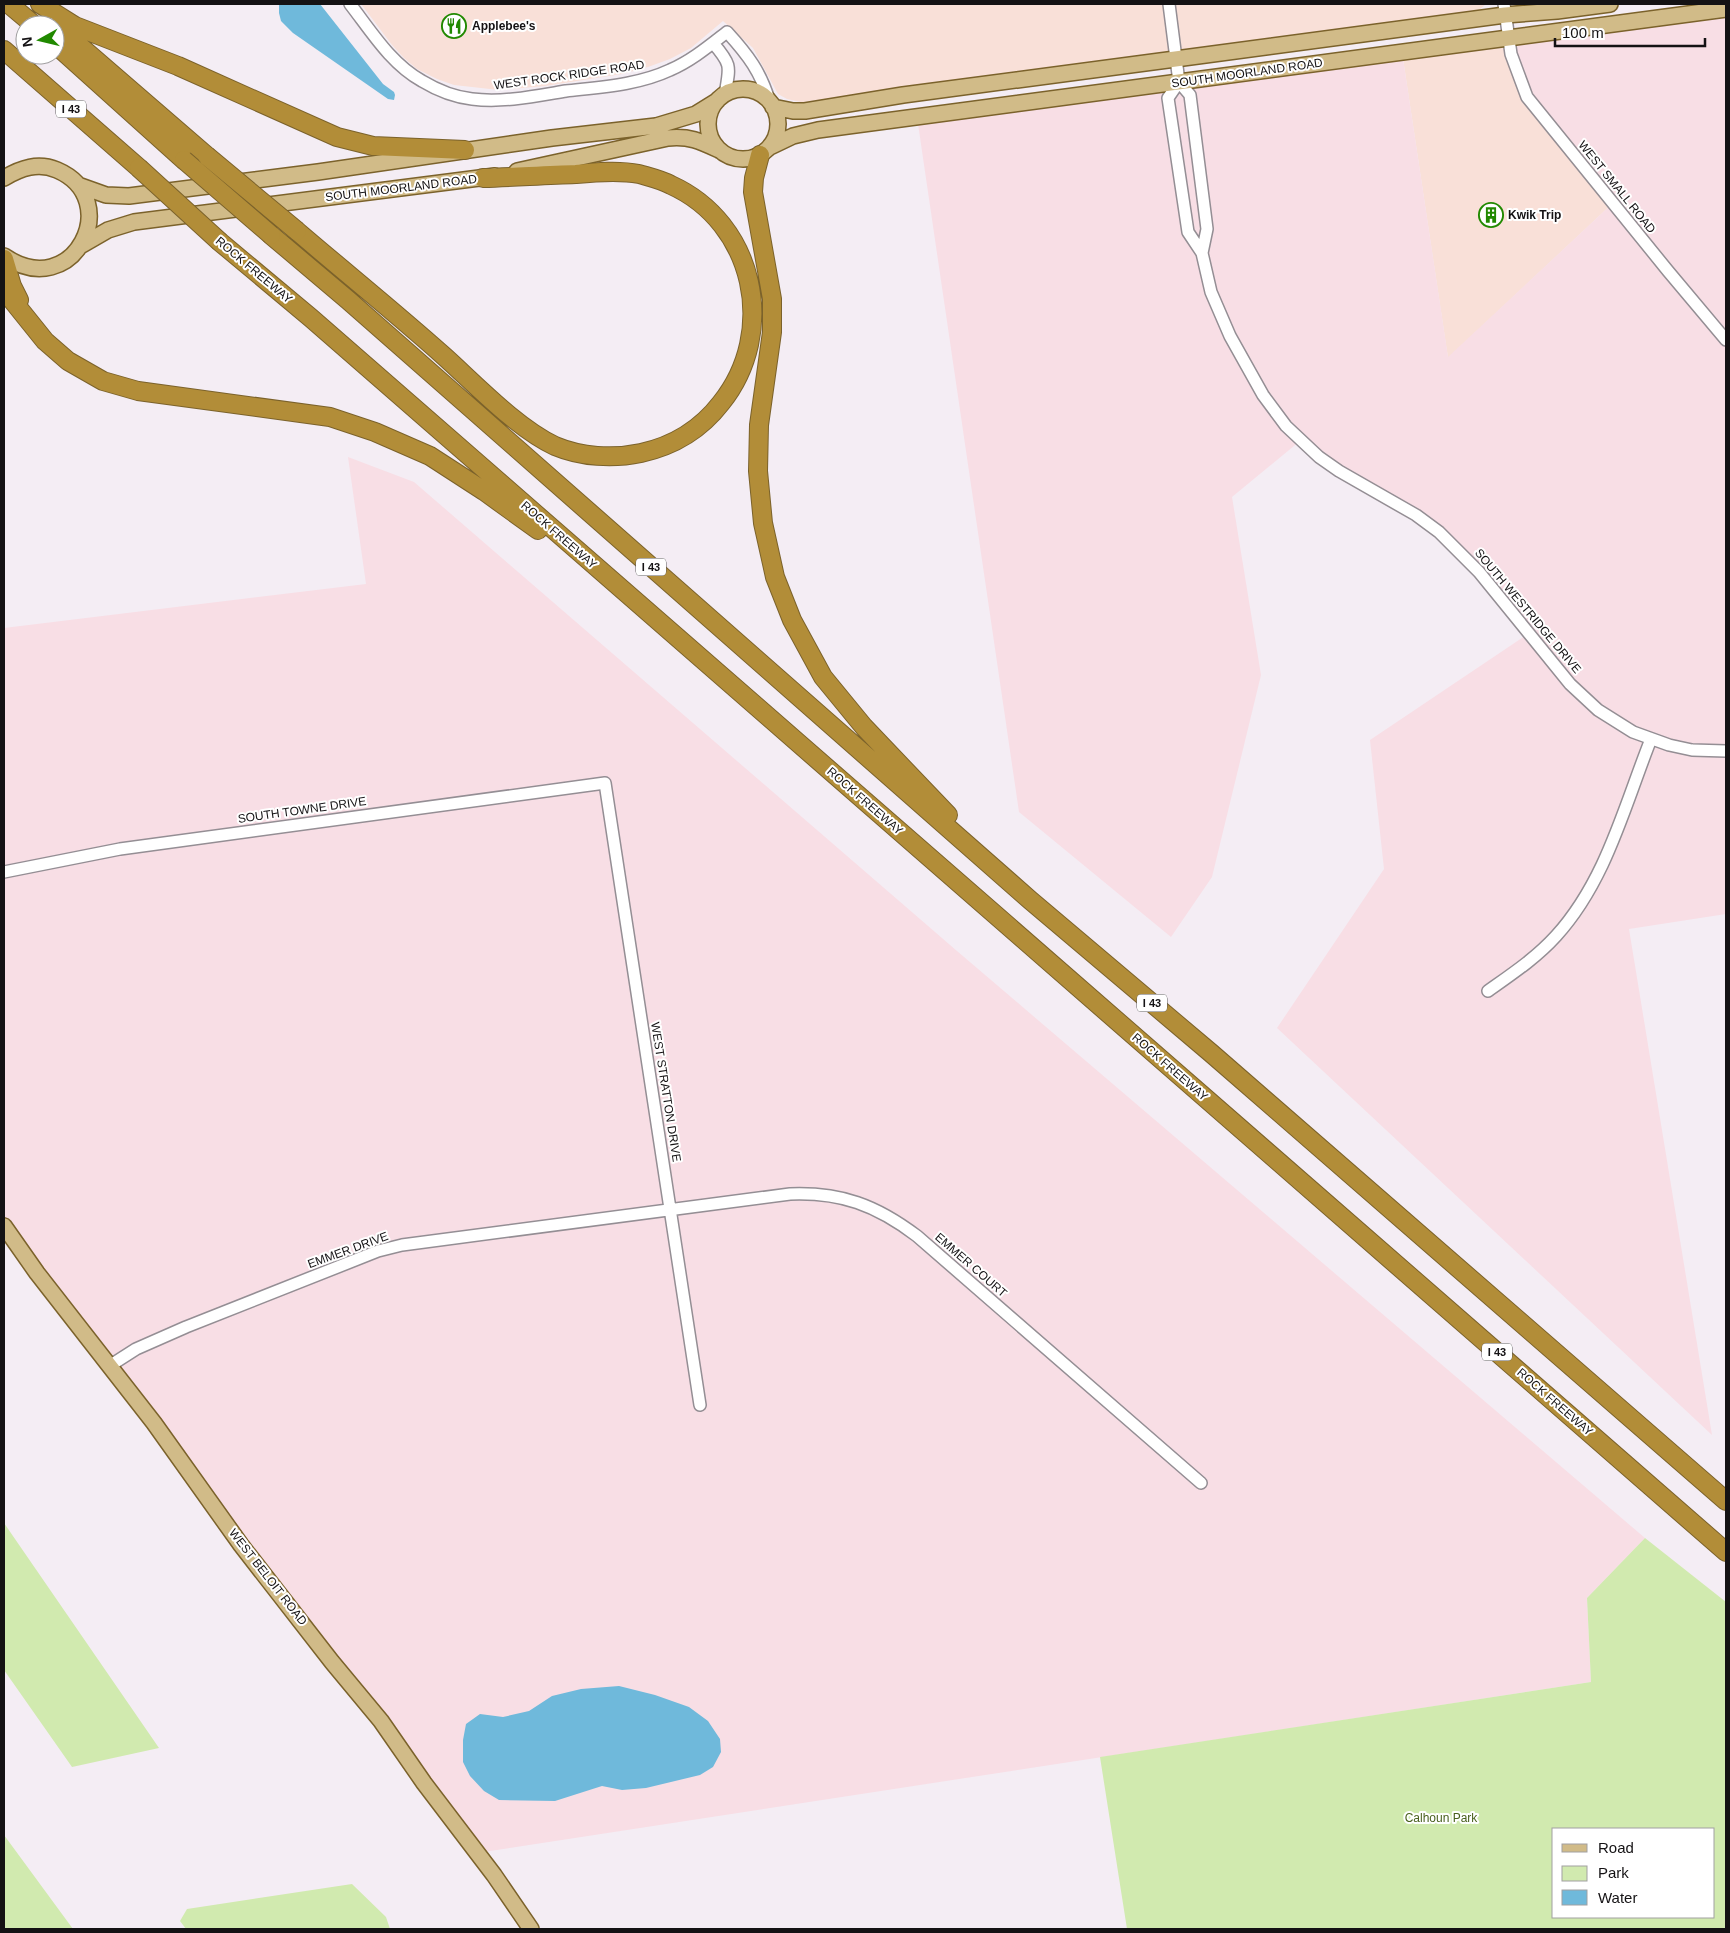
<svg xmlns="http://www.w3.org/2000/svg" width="1730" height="1933" viewBox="0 0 1730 1933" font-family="Arial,sans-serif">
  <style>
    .commercial { fill: #f9e0d8 }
    .industrial { fill: #f8dee5 }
    .green { fill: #d1eaaf; fill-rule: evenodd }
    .water { fill: #6fb9db }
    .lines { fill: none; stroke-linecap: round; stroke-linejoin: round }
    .minor-casing { stroke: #948e94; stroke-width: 14 }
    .major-casing { stroke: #7b622b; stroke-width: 18 }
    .highway-casing { stroke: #7b622b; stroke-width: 20 }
    .minor { stroke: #fff; stroke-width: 11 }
    .major { stroke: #d1bb88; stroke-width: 15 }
    .highway { stroke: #b28d38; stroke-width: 18 }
    .highway-bridge-casing { stroke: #7b622b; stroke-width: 20; stroke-linecap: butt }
    .highway-bridge { stroke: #b28d38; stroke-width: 18 }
    .labels { text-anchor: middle; stroke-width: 4; stroke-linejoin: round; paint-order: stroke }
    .shield { fill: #fff; stroke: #5a595a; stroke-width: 1 }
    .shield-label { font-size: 11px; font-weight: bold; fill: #141214 }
    .poi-label { font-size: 12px; font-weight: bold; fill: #141214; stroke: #fff; text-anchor: start }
    .street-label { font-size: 12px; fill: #141214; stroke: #fff }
    .park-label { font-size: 12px; fill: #49601e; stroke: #fff }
  </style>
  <rect width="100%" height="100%" fill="#f4edf4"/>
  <path class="commercial" d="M 361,4 L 1486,4 L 1477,12 L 805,103 L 787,99 L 778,94 L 753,48 L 723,21 L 691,48 L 670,59 L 648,67 L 622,74 L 545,86 L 499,90 L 454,85 L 437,79 L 417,69 L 404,58 L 392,45 Z
    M 1508,39 L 1613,203 L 1448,358 L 1402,52 Z"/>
  <path class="industrial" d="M 1726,9 L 1726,914 L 1629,929 L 1712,1435 L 1277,1028 L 1384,869 L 1370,740 L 1528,634 L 1461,553 L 1300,441 L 1232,497 L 1261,675 L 1212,877 L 1171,937 L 1019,812 L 917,117 L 1402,52 L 1448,357 L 1613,203 L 1531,103 L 1508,39 Z
    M 348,457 L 414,482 L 957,951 L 1645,1538 L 1587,1598 L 1591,1682 L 477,1853 L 4,1226 L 4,628 L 366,584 Z"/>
  <path class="green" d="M 4,1523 L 159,1748 L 72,1767 L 4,1670 Z
    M 1645,1538 L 1726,1602 L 1726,1929 L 1127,1929 L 1100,1757 L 1591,1682 L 1587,1598 ZM 1554,1829 L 1714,1829 L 1714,1917 L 1554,1917 Z
    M 4,1835 L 73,1929 L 4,1929 Z
    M 352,1884 L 386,1917 L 390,1929 L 186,1929 L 180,1921 L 187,1909 Z"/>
  <path class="water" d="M 279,4 L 320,4 L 383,84 L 394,92 L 395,95 L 394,100 L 388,99 L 293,33 L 281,21 L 279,13 Z
    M 619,1686 L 655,1695 L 689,1707 L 708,1721 L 720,1739 L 721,1752 L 713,1767 L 700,1775 L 646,1788 L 622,1790 L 602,1786 L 555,1801 L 499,1800 L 484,1791 L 470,1776 L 463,1762 L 463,1740 L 466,1724 L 480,1714 L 503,1717 L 529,1711 L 552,1696 L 581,1689 Z"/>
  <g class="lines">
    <defs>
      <path id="minor" d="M 350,4 C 371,31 391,64 422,81 C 437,90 454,97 472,99 C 503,103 536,96 566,91 C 601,87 638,85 670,70 C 691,61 709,46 727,32 C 748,55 761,72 770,103
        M 1169,4 L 1179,82
        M 1504,4 L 1511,54 L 1527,97 L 1668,271 L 1726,340
        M 713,43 C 732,65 730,66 725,94
        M 1179,82 L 1168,98 L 1188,232 L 1202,253 L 1211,292 L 1230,336 L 1263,395 L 1286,426 L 1319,457 L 1339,471 L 1416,515 L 1439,532 L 1479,572 L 1570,684 L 1598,710 L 1633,732 L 1669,745 L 1692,750 L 1726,751
        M 1179,82 L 1190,95 L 1207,229 L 1202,253
        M 4,872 L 120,849 L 605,783 L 700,1405
        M 1488,991 C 1512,974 1536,958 1556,936 C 1606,881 1624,807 1651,739
        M 111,1365 L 136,1349 L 186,1327 L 378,1251 L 402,1245 L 790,1194 C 841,1192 876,1205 917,1236 L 1201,1483"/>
      <path id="major" d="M708 124a35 35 0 1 1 70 0a35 35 0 1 1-70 0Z
        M 773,107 L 793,111 L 805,111 L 903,95 L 1198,56 L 1505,15 L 1557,11 L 1610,4
        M 770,147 L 793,136 L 818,130 L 1726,9
        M 517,171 L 668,138 C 690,136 700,141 719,150
        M 4,178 C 21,168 38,162 57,170 C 125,199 74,304 4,256
        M 78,185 L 106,195 L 129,196 L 318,172 L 552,138 L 656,126 L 696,114 L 717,101
        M 82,245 L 108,230 L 134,222 L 495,176
        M 4,1226 L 37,1273 L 154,1423 L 241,1545 L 332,1662 L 381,1721 L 424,1783 L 494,1875 L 531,1929"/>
      <path id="highway" d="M 9,4 L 34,25
        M 40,4 L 75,26 L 178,66 L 337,137 L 373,146 L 465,150
        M 52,22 L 207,156
        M 55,44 L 184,160
        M 4,50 L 139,168
        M 760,155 L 754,178 L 753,192 L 772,299 L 772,332 L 759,425 L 758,471 L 763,523 L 775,577 L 792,620 L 823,677 L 864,727 L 948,815
        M 297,231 C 346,273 397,314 445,357 C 477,386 517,428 555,446 C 581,457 613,459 641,453 C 673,446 701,429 721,403 C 778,332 755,223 671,185 C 662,180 649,177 639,174 C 619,170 596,172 576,174 C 545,175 514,177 483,178
        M 271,235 L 348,300 L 1030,900 L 1211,1053 L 1726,1501
        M 220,242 L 311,318 L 1726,1552
        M 4,259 L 12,286 L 19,300
        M 4,290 L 45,341 L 68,361 L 103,381 L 138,391 L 330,417 L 375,432 L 430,456 L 484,491 L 538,530"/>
    </defs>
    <use href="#minor" class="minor-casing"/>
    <use href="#major" class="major-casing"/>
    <use href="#highway" class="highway-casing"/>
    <use href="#minor" class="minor"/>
    <use href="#major" class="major"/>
    <use href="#highway" class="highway"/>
    <defs>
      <path id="highway-bridge" d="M 207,156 L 297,231
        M 184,160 L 271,235
        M 139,168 L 220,242"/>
    </defs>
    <use href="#highway-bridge" class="highway-bridge-casing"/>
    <use href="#highway-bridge" class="highway-bridge"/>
  </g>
  <defs>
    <symbol id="restaurant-ring" viewBox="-11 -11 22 22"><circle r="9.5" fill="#fff" stroke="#218900" stroke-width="1.5"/><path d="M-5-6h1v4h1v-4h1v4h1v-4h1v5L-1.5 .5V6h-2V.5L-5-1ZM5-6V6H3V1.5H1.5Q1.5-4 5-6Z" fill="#218900"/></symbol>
    <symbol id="building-ring" viewBox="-11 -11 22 22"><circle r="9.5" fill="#fff" stroke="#218900" stroke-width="1.5"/><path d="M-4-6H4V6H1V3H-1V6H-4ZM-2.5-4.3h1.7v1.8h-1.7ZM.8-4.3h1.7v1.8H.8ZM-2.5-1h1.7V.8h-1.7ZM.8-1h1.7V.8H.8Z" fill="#218900"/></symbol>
  </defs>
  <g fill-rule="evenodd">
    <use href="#restaurant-ring" x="440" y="12" width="28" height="28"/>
    <use href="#building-ring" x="1477" y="201" width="28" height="28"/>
  </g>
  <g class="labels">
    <g class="shield">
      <rect x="56" y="100.5" width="30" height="17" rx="4"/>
      <rect x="636" y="558.5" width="30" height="17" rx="4"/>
      <rect x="1137" y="994.5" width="30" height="17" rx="4"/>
      <rect x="1482" y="1343.5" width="30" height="17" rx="4"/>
    </g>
    <g class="shield-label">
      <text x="71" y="113">I 43</text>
      <text x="651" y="571">I 43</text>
      <text x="1152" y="1007">I 43</text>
      <text x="1497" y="1356">I 43</text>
    </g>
    <g class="poi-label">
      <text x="472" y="30">Applebee's</text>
      <text x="1508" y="219">Kwik Trip</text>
    </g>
    <g class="street-label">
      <text transform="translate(1247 73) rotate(-8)" y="4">SOUTH MOORLAND ROAD</text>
      <text transform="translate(569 75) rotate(-8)" y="4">WEST ROCK RIDGE ROAD</text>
      <text transform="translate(1617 187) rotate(51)" y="4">WEST SMALL ROAD</text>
      <text transform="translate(401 188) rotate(-7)" y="4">SOUTH MOORLAND ROAD</text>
      <text transform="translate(254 270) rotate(40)" y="4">ROCK FREEWAY</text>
      <text transform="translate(559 535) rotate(41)" y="4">ROCK FREEWAY</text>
      <text transform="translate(1528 611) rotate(50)" y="4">SOUTH WESTRIDGE DRIVE</text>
      <text transform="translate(865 801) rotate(41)" y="4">ROCK FREEWAY</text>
      <text transform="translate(302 810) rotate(-8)" y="4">SOUTH TOWNE DRIVE</text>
      <text transform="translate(1170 1067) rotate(41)" y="4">ROCK FREEWAY</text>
      <text transform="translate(666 1092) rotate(81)" y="4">WEST STRATTON DRIVE</text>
      <text transform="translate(348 1250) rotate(-20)" y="4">EMMER DRIVE</text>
      <text transform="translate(971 1265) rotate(41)" y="4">EMMER COURT</text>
      <text transform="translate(1555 1402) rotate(41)" y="4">ROCK FREEWAY</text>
      <text transform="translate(268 1577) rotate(52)" y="4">WEST BELOIT ROAD</text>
    </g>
    <g class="park-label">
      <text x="1441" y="1822">Calhoun Park</text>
    </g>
  </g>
  <rect width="1730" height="1933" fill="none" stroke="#141214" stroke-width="10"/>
  <rect x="1552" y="1828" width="162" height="90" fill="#ffffff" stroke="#a1a0a1"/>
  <rect x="1562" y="1844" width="25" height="8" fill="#d1bb88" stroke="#a1a0a1"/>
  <text x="1598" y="1853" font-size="15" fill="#141214">Road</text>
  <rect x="1562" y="1866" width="25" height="15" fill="#d1eaaf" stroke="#a1a0a1"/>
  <text x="1598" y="1878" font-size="15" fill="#141214">Park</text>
  <rect x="1562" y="1890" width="25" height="15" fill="#6fb9db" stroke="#a1a0a1"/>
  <text x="1598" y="1903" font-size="15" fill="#141214">Water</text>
  <g transform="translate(40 40) rotate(262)"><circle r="24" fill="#ffffff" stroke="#a1a0a1"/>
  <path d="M0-4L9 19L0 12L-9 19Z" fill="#218900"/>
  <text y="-8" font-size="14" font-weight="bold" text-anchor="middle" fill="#141214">N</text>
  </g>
  <path d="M1555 38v8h150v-8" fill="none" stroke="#141214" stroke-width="2.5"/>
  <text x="1562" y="38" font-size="15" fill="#141214" stroke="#ffffff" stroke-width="4" paint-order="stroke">100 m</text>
</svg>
